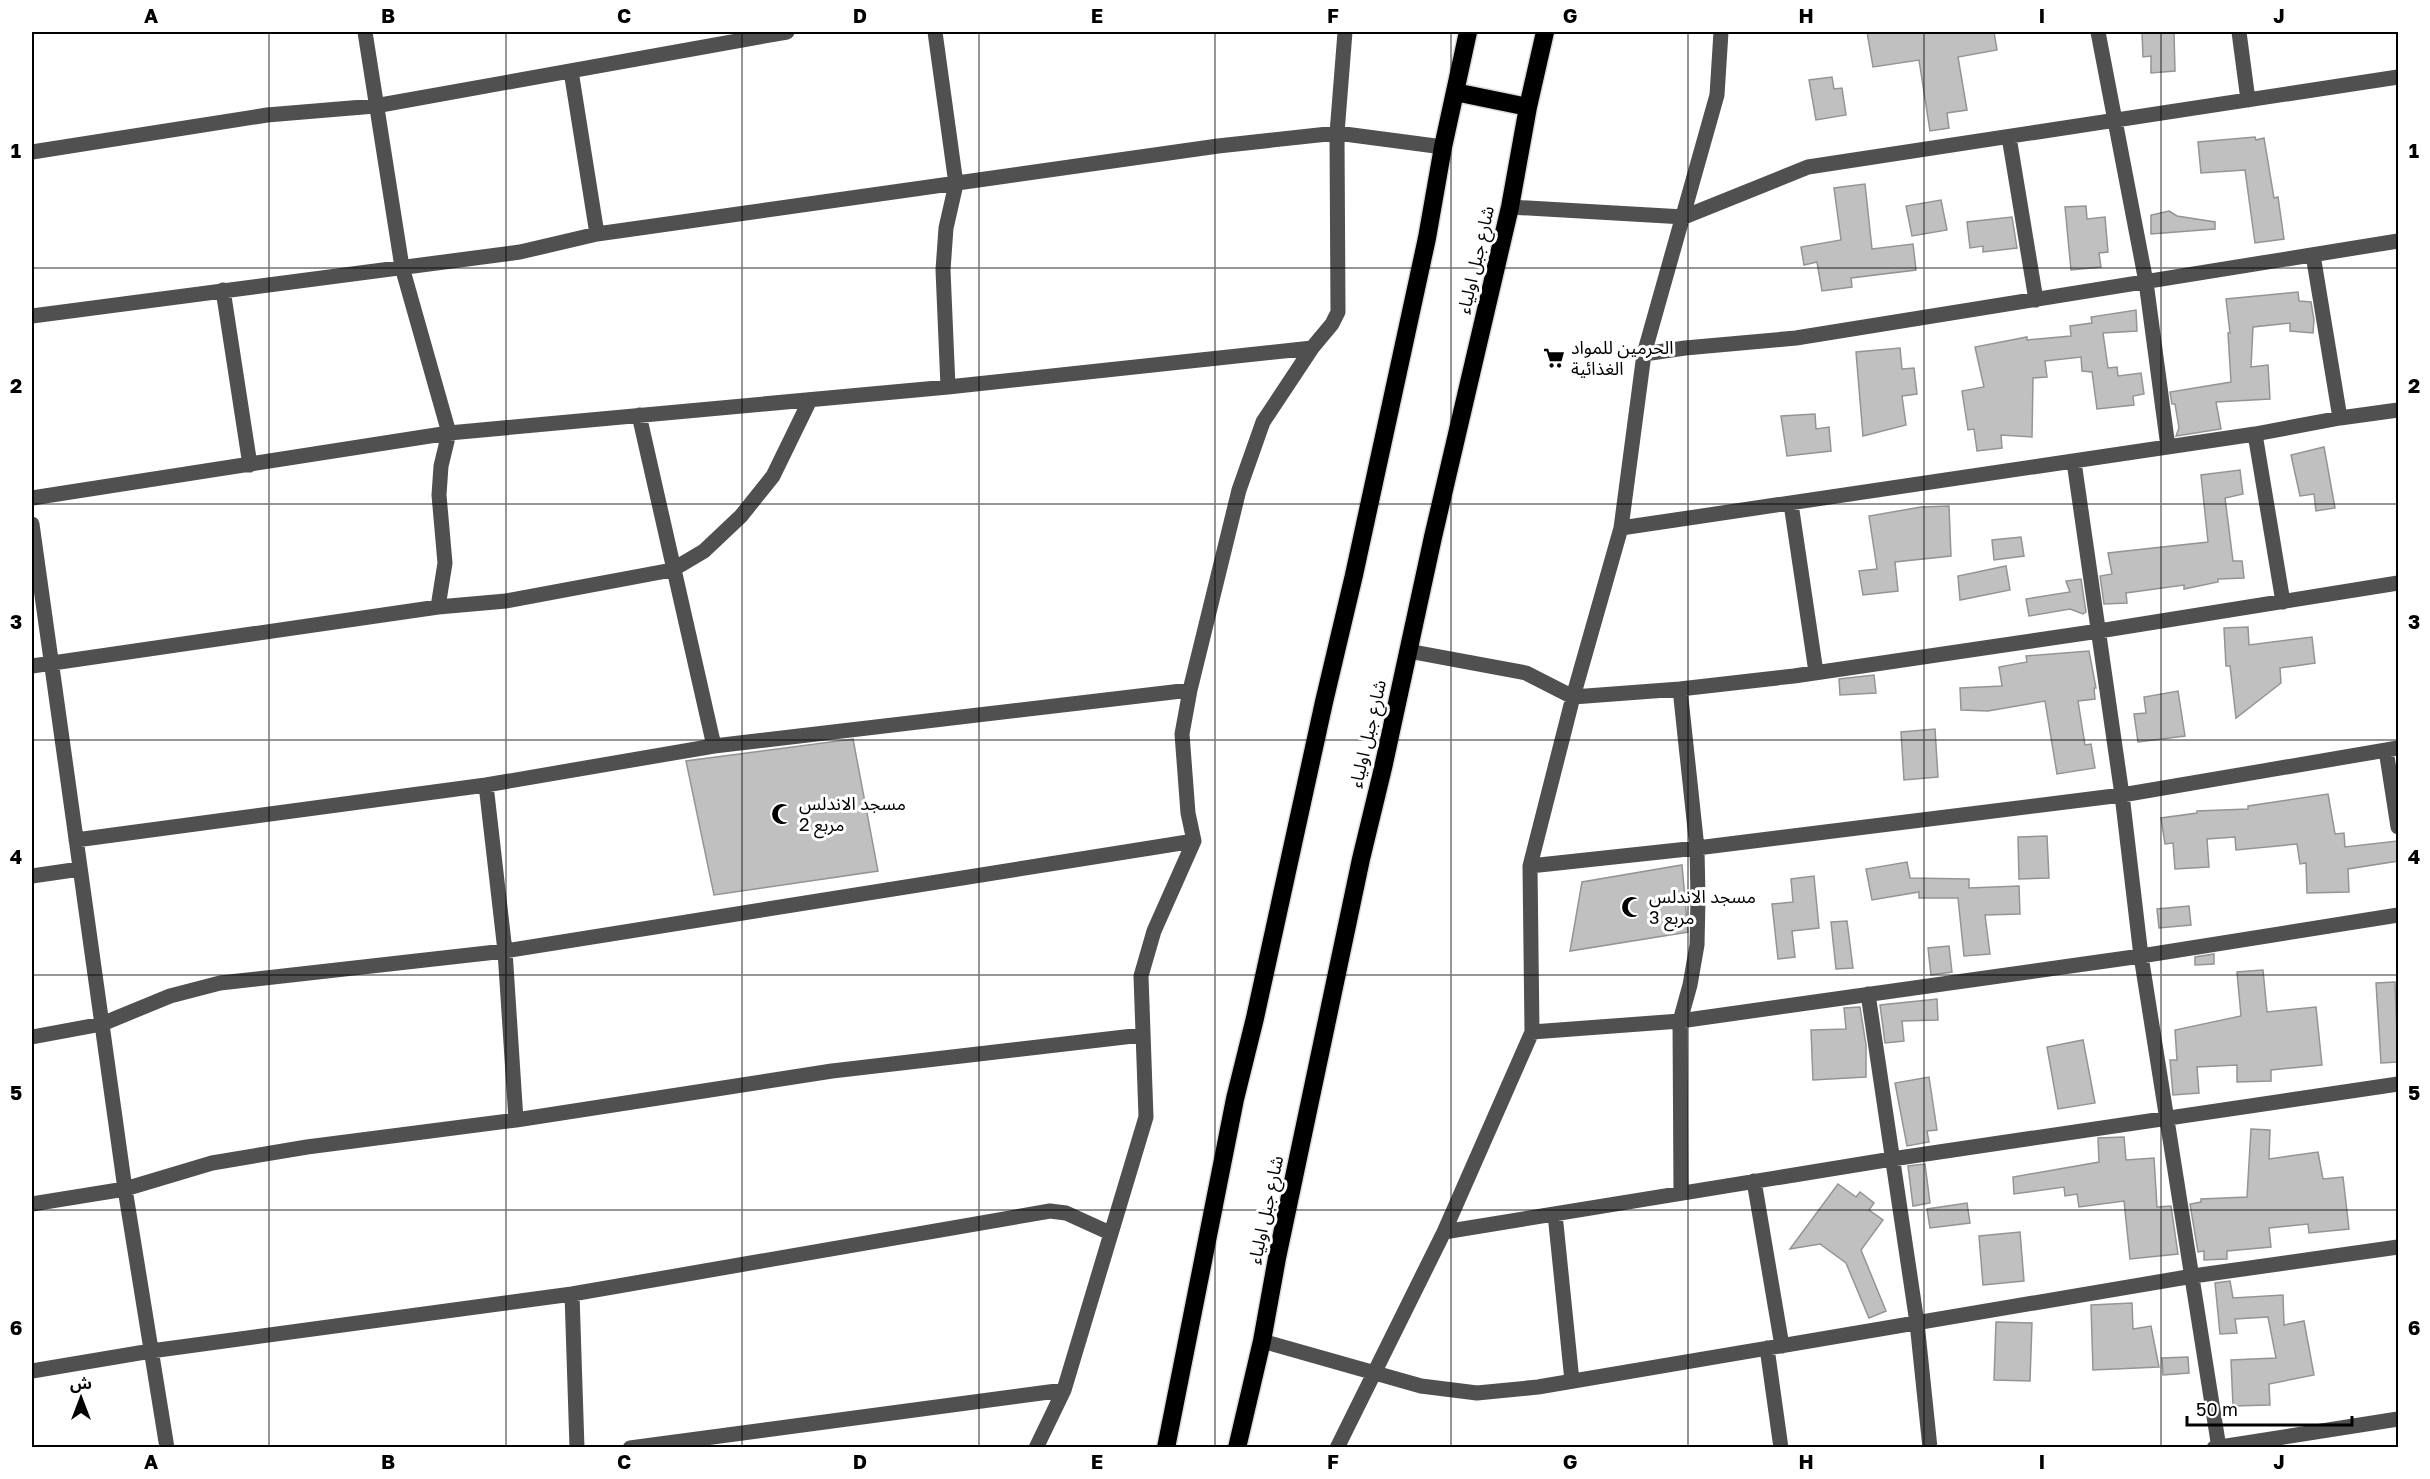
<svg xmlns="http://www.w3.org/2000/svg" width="2430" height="1479" viewBox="0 0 2430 1479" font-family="'Golos Text','Noto Sans Arabic',sans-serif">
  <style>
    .building { fill: #c0c0c0; stroke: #949494; stroke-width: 1.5 }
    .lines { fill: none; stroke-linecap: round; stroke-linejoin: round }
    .highway-casing { stroke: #dbdbdb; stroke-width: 21 }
    .minor { stroke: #505050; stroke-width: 15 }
    .highway { stroke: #000; stroke-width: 18 }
    .grid { fill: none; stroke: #000; stroke-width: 1.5; stroke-opacity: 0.55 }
    .labels { text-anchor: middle; stroke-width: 6; stroke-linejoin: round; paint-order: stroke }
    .street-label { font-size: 18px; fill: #000; stroke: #fff }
    .poi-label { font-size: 18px; fill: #000; stroke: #fff; text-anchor: start }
    .neatline { fill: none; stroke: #000; stroke-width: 2 }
    .grid-label { font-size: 20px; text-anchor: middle; font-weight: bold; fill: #000 }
  </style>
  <rect width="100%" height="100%" fill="#fff"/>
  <path class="building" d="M 1867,32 L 1994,32 L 1997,50 L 1958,57 L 1967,110 L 1947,113 L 1949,128 L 1930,131 L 1919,60 L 1873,67 Z
    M 2142,32 L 2174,32 L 2175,71 L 2151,73 L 2151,56 L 2143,57 Z
    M 1832,77 L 1834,89 L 1842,88 L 1846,115 L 1816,120 L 1809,80 Z
    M 2255,137 L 2256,140 L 2264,138 L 2274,198 L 2278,197 L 2284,239 L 2255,243 L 2245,170 L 2201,173 L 2198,142 Z
    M 1865,184 L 1872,249 L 1913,244 L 1916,270 L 1851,278 L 1852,287 L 1822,291 L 1817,262 L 1804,265 L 1801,247 L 1841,240 L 1834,188 Z
    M 1941,200 L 1947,230 L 1912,236 L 1906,206 Z
    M 2086,206 L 2087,219 L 2105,217 L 2108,252 L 2099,253 L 2101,267 L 2071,270 L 2065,207 Z
    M 2169,211 L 2177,216 L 2215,222 L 2215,229 L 2151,234 L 2151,215 Z
    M 2012,217 L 2017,248 L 1983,252 L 1983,246 L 1970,248 L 1967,222 Z
    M 2298,292 L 2299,301 L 2311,302 L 2314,320 L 2313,333 L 2290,331 L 2290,323 L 2253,327 L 2251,367 L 2268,365 L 2270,399 L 2216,402 L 2221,429 L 2176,436 L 2179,428 L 2175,404 L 2172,404 L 2170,392 L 2231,382 L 2228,333 L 2230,333 L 2226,299 Z
    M 2136,310 L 2137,331 L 2103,333 L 2108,368 L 2117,367 L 2118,376 L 2141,373 L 2144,394 L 2133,396 L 2134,405 L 2097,409 L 2092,372 L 2082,371 L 2081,357 L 2045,361 L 2047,377 L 2033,378 L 2032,437 L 2001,435 L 2002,448 L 1977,451 L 1974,429 L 1968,430 L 1962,391 L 1984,387 L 1975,347 L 2027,337 L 2027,340 L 2071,336 L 2070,326 L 2092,323 L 2091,317 Z
    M 1900,348 L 1902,369 L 1914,368 L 1917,394 L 1902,396 L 1906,425 L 1863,436 L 1856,352 Z
    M 1815,414 L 1816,429 L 1829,427 L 1831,451 L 1787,456 L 1781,416 Z
    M 2324,447 L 2335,508 L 2316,511 L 2314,494 L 2300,496 L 2291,455 Z
    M 2240,470 L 2243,494 L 2225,498 L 2233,561 L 2242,561 L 2244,578 L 2218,579 L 2218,582 L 2184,589 L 2184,585 L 2126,593 L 2127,603 L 2104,604 L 2100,576 L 2112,574 L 2108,553 L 2208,542 L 2201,475 Z
    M 1949,506 L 1951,556 L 1895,562 L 1898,591 L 1863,595 L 1859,571 L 1877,569 L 1869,516 L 1921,507 Z
    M 2021,537 L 2024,556 L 1994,560 L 1992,540 Z
    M 2006,566 L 2010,590 L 1960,600 L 1958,576 Z
    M 2081,579 L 2086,612 L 2083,614 L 2070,609 L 2029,616 L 2026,599 L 2070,592 L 2066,581 Z
    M 2248,627 L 2249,645 L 2312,637 L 2315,663 L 2280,668 L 2281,683 L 2236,718 L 2230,666 L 2226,666 L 2224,628 Z
    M 2089,651 L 2096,688 L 2094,688 L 2095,699 L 2078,701 L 2085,745 L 2091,744 L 2095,768 L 2057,774 L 2045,701 L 1988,711 L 1961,710 L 1960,688 L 2002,686 L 1999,667 L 2027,662 L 2026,656 Z
    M 1874,675 L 1876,693 L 1840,695 L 1839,679 Z
    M 2178,691 L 2185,736 L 2138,742 L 2134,714 L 2146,713 L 2144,697 Z
    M 1935,729 L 1938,777 L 1904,780 L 1901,732 Z
    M 853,739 L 878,871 L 714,895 L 686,761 Z
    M 2328,794 L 2335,834 L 2344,833 L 2345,847 L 2397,841 L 2398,861 L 2348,869 L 2349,892 L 2307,893 L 2306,863 L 2300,864 L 2297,844 L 2236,850 L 2235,837 L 2207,839 L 2209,867 L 2175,869 L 2173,843 L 2165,844 L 2161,818 L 2197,813 L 2197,811 L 2248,809 L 2248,806 Z
    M 2047,836 L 2049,878 L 2019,879 L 2018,837 Z
    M 1907,862 L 1910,878 L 1969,879 L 1969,888 L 2019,886 L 2020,914 L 1985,915 L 1990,954 L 1964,956 L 1958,898 L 1919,898 L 1919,892 L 1872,900 L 1866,869 Z
    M 1682,865 L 1688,932 L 1570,951 L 1582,882 Z
    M 1814,876 L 1819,928 L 1792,931 L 1795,957 L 1778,959 L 1772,904 L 1793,902 L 1791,879 Z
    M 2189,906 L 2191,925 L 2159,928 L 2157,909 Z
    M 1847,921 L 1853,968 L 1836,969 L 1831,922 Z
    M 1949,946 L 1952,972 L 1931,975 L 1928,948 Z
    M 2214,954 L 2214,964 L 2195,965 L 2195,957 Z
    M 2263,970 L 2267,1012 L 2316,1007 L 2322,1065 L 2271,1070 L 2271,1081 L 2237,1082 L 2237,1065 L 2197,1067 L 2199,1093 L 2173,1095 L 2170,1060 L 2177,1060 L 2175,1030 L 2241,1016 L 2237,972 Z
    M 2395,982 L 2398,1062 L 2381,1063 L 2376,983 Z
    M 1937,999 L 1938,1020 L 1902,1021 L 1904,1041 L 1885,1043 L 1880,1005 Z
    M 1860,1007 L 1866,1045 L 1866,1077 L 1813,1080 L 1811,1030 L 1846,1029 L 1844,1008 Z
    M 2083,1040 L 2095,1103 L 2058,1109 L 2047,1047 Z
    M 1929,1077 L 1937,1130 L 1927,1131 L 1929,1142 L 1907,1146 L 1895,1083 Z
    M 2251,1129 L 2270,1130 L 2269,1159 L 2318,1152 L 2323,1179 L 2343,1177 L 2349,1229 L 2309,1233 L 2308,1224 L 2269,1228 L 2271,1247 L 2227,1251 L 2227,1259 L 2204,1260 L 2204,1251 L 2198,1252 L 2190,1204 L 2201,1202 L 2201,1199 L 2247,1197 Z
    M 2124,1137 L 2126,1160 L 2154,1158 L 2157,1207 L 2171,1206 L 2178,1254 L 2130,1259 L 2124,1201 L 2079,1207 L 2077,1194 L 2065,1196 L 2064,1187 L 2014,1194 L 2013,1177 L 2099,1162 L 2098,1138 Z
    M 1925,1164 L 1930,1203 L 1913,1206 L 1908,1166 Z
    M 1838,1184 L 1856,1197 L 1860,1192 L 1874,1203 L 1869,1210 L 1883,1220 L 1861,1250 L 1886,1311 L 1869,1318 L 1846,1263 L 1820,1244 L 1790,1249 Z
    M 1967,1203 L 1970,1223 L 1930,1228 L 1927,1209 Z
    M 2020,1232 L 2024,1281 L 1983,1285 L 1979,1236 Z
    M 2230,1281 L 2233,1298 L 2283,1295 L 2284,1325 L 2304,1321 L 2314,1375 L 2269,1384 L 2270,1405 L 2233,1406 L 2231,1360 L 2276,1358 L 2268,1317 L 2235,1319 L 2237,1333 L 2220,1334 L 2215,1283 Z
    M 2132,1303 L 2133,1329 L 2151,1326 L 2159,1367 L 2093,1370 L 2091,1305 Z
    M 1996,1322 L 2032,1323 L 2030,1381 L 1994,1380 Z
    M 2188,1357 L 2189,1373 L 2163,1375 L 2162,1358 Z"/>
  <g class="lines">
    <defs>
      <path id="highway" d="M 1455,92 L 1528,107
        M 1166,1448 L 1235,1099 L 1255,1018 L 1324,702 L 1354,575 L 1427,238 L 1443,147 L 1468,32
        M 1237,1448 L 1262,1341 L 1277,1258 L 1361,859 L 1383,768 L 1433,537 L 1510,207 L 1528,107 L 1545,32"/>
    </defs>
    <use href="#highway" class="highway-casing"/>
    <path class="minor" d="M 365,32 L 402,267 L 449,433 L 441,466 L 439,495 L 445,563 L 438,607
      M 935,32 L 956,184 L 946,228 L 943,270 L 948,387
      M 2098,32 L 2146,282 L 2168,447
      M 2239,32 L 2248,100
      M 571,71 L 597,234
      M 2009,137 L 2036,300
      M 32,152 L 267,115 L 375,106 L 787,32
      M 1510,207 L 1684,217 L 1808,167 L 2398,77
      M 2313,255 L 2340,418
      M 223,290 L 250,465
      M 32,316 L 520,252 L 597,234 L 1218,146 L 1337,133 L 1443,147
      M 1644,354 L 1685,348 L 1796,338 L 2398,241
      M 639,415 L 714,746
      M 2255,434 L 2283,602
      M 2074,462 L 2122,795 L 2141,956 L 2219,1448
      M 32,498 L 449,433 L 948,387 L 1312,348
      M 1791,504 L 1816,672
      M 32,524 L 125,1189 L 167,1448
      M 1621,528 L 2255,434 L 2340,418 L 2398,410
      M 1408,651 L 1526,673 L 1573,697 L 1680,689 L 1794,676 L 2099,631 L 2398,583
      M 32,666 L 438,607 L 506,601 L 672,570 L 704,551 L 741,516 L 773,476 L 810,400
      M 1680,689 L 1697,848 L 1698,899 L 1697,945 L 1690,985 L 1680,1021 L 1681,1193
      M 2386,750 L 2398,827
      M 486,785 L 505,951 L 516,1120
      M 76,840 L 486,785 L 714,746 L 1190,690
      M 1530,866 L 1697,848 L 2122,795 L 2398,748
      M 32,876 L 80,869
      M 1868,994 L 1917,1323 L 1930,1448
      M 1532,1032 L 1680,1021 L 2141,956 L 2398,915
      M 32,1037 L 102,1024 L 170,996 L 220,983 L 505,951 L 1194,841
      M 1754,1181 L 1782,1346
      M 32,1204 L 125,1189 L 212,1163 L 307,1147 L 516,1120 L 832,1071 L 1142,1035
      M 1555,1214 L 1572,1381
      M 1444,1232 L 1892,1159 L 2398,1084
      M 572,1294 L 577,1448
      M 1262,1341 L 1421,1386 L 1477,1393 L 1538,1387 L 2193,1276 L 2398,1247
      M 1767,1348 L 1781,1448
      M 32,1371 L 151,1351 L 572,1294 L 1050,1211 L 1066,1213 L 1110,1233
      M 630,1448 L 1064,1390
      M 1036,1448 L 1064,1390 L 1146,1117 L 1141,976 L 1154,931 L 1194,841 L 1188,813 L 1182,734 L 1190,690 L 1239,490 L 1263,422 L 1312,348 L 1332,324 L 1338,312 L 1337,133 L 1345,32
      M 1337,1448 L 1444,1232 L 1532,1032 L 1530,866 L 1573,697 L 1621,528 L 1644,354 L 1717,95 L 1721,32
      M 2214,1448 L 2398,1419"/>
    <use href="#highway" class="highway"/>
  </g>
  <path class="grid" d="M 269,32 L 269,1448M 506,32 L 506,1448M 742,32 L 742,1448M 979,32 L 979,1448M 1215,32 L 1215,1448M 1451,32 L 1451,1448M 1688,32 L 1688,1448M 1924,32 L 1924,1448M 2161,32 L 2161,1448M 32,268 L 2398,268M 32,504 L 2398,504M 32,740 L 2398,740M 32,975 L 2398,975M 32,1210 L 2398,1210"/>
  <defs>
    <symbol id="supermarket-bare" viewBox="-9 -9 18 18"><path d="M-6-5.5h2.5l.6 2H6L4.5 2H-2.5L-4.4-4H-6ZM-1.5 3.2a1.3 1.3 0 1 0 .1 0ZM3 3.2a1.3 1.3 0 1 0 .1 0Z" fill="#000" stroke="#fff" stroke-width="2.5" paint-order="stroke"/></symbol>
    <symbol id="mosque-bare" viewBox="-9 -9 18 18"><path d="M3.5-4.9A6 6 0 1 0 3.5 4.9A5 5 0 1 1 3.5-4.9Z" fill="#000" stroke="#fff" stroke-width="2.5" paint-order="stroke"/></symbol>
  </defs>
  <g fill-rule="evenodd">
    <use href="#supermarket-bare" x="1539" y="343" width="30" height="30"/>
    <use href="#mosque-bare" x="767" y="799" width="30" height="30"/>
    <use href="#mosque-bare" x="1617" y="892" width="30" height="30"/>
  </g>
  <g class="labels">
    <g class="street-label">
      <text transform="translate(1476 260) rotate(-77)" y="6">شارع جبل اولياء</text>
      <text transform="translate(1368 734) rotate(-77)" y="6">شارع جبل اولياء</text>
      <text transform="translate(1266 1210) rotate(-78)" y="6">شارع جبل اولياء</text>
    </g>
    <g class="poi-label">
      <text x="1571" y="354">الحرمين للمواد<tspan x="1571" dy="21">الغذائية</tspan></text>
      <text x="799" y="810">مسجد الاندلس<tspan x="799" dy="21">مربع 2</tspan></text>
      <text x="1649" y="903">مسجد الاندلس<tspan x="1649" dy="21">مربع 3</tspan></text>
    </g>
  </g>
  <rect width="2430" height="1479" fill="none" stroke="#ffffff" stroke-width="66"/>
  <g transform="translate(81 1398)" stroke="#ffffff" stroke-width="4.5" paint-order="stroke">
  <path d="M0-4.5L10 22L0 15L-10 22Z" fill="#000000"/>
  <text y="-9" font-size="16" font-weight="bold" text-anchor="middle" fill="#000000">ش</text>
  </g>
  <path d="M2187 1416v9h165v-9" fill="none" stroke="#000000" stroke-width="3"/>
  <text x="2196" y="1416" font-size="18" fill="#000000" stroke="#ffffff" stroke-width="4.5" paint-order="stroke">50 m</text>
  <rect x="33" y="33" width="2364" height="1413" class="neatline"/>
  <g class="grid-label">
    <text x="151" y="23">A</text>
    <text x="388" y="23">B</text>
    <text x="624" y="23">C</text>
    <text x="860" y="23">D</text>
    <text x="1097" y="23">E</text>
    <text x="1333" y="23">F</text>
    <text x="1570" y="23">G</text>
    <text x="1806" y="23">H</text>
    <text x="2042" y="23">I</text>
    <text x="2279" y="23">J</text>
    <text x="16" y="158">1</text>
    <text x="2414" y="158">1</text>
    <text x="16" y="393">2</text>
    <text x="2414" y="393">2</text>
    <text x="16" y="629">3</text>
    <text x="2414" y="629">3</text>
    <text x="16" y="864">4</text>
    <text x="2414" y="864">4</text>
    <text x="16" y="1100">5</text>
    <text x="2414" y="1100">5</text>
    <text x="16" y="1335">6</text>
    <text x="2414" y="1335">6</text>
    <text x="151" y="1469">A</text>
    <text x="388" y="1469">B</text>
    <text x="624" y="1469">C</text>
    <text x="860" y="1469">D</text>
    <text x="1097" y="1469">E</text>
    <text x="1333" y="1469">F</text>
    <text x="1570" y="1469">G</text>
    <text x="1806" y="1469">H</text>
    <text x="2042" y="1469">I</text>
    <text x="2279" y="1469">J</text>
  </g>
</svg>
